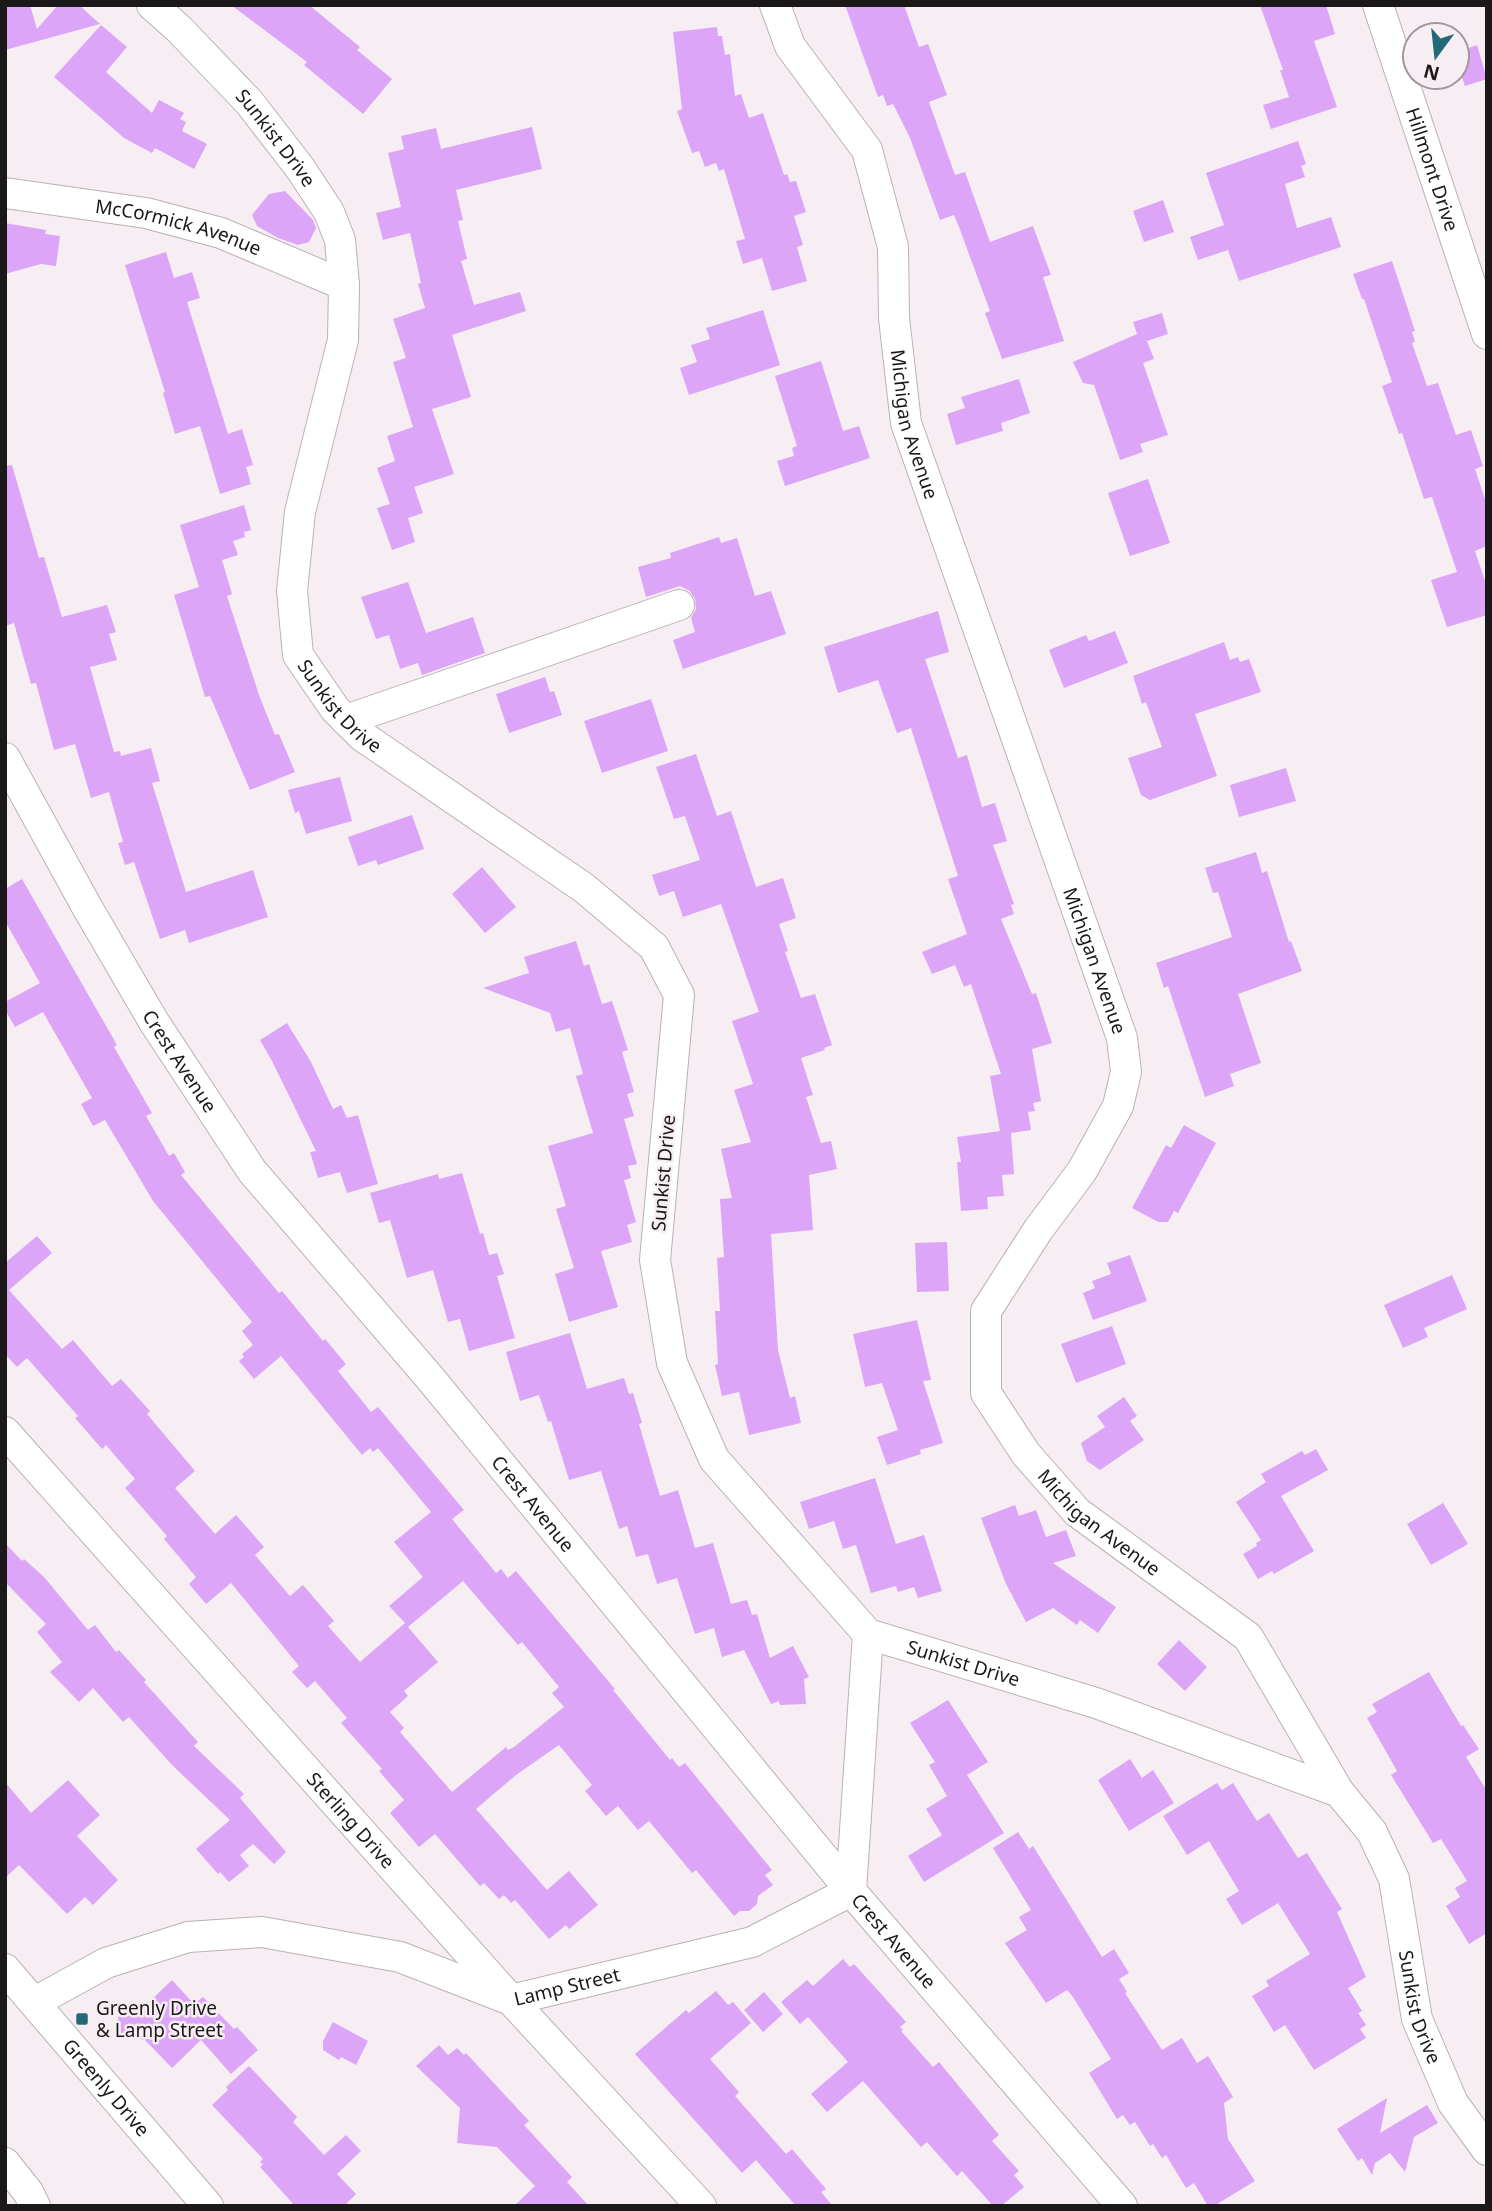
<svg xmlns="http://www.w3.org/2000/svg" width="1492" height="2211" viewBox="0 0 1492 2211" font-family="'Noto Sans',sans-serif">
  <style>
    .building { fill: #dca5f7; fill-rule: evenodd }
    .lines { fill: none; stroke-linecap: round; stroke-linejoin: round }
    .minor-casing { stroke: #b9b1b6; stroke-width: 32 }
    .minor { stroke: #fff; stroke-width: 30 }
    .poi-dot { fill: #226a77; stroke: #f7eef3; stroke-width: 2.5 }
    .labels { text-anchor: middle; stroke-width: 5; stroke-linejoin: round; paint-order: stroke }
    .street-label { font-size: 19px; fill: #1b1819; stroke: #f7eef3 }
    .poi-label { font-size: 19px; fill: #1b1819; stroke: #f7eef3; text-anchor: start }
  </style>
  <rect width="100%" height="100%" fill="#f7eef3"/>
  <path class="building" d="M 5,5 L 30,5 L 37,29 L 58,5 L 79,5 L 100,24 L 5,50 Z
    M 231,5 L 309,5 L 360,47 L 357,50 L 392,79 L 363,114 L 304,65 L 307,62 Z
    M 845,5 L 904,5 L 919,47 L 928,44 L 947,95 L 929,102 L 955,175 L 965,172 L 990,242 L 1033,226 L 1051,275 L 1043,277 L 1064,341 L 1002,359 L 985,313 L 990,311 L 959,227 L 954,215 L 940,220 L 910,138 L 893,104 L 887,106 L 883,95 L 878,97 Z
    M 1260,5 L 1326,5 L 1335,34 L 1314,41 L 1337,107 L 1271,129 L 1263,105 L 1289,97 L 1280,70 L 1283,70 Z
    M 101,25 L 127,47 L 106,72 L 152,113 L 159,100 L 184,113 L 180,119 L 186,122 L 182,131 L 207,144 L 194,169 L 155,148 L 152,153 L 124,138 L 54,77 Z
    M 717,27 L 718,36 L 722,36 L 725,55 L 730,54 L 735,96 L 741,94 L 749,118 L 763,113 L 784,175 L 787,174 L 790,182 L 796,181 L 806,212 L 794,216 L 803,245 L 797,247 L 807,281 L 772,291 L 762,258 L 743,264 L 736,241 L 745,239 L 724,169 L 719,171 L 716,163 L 705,167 L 699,151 L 692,153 L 677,111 L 682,109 L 673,32 Z
    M 1477,45 L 1487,79 L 1465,86 L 1457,62 L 1457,52 Z
    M 532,127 L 542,169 L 456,190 L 463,220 L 458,221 L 467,259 L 461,261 L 474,305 L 520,292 L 526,311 L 452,335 L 471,397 L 432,409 L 454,474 L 414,487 L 423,513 L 408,518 L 415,542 L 392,550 L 377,508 L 390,504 L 377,468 L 395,461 L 387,436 L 413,427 L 393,362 L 406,358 L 393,319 L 425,308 L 418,284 L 421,283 L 410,233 L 383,240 L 376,213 L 401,207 L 388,153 L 404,149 L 401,136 L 436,128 L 441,149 Z
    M 1298,141 L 1306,164 L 1301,166 L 1305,177 L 1285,184 L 1297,228 L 1331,217 L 1341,247 L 1239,281 L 1228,250 L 1198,260 L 1190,237 L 1224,225 L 1206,173 Z
    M 285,191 L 313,220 L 316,228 L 309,242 L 298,245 L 278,238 L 257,226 L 252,215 L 269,194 Z
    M 1163,200 L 1174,232 L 1144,242 L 1133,211 Z
    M 5,223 L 46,230 L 45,234 L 60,236 L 56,266 L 41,264 L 5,274 Z
    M 166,252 L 174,278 L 192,272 L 200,298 L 187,302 L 228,434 L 242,429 L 253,465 L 246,467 L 251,484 L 220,494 L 200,426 L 175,434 L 163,393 L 165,392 L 125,265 Z
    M 1392,261 L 1415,331 L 1412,332 L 1415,342 L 1412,343 L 1427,386 L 1438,383 L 1456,435 L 1471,430 L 1483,466 L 1475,469 L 1487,505 L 1487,546 L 1475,551 L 1487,587 L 1487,615 L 1447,627 L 1431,580 L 1457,572 L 1432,497 L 1424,499 L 1402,433 L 1399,434 L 1382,386 L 1392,382 L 1364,299 L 1362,299 L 1353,274 Z
    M 763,310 L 780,365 L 689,395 L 680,368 L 697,362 L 691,345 L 710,339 L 706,328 Z
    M 1162,313 L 1168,334 L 1147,341 L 1154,359 L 1143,363 L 1168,435 L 1140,444 L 1143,452 L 1120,460 L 1094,385 L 1083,383 L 1073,362 L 1137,334 L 1133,322 Z
    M 821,361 L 843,431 L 859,426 L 870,458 L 785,486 L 777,461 L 794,456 L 792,448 L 797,446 L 775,376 Z
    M 1019,379 L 1030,413 L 1001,423 L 1003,431 L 956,445 L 947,414 L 965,408 L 961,397 Z
    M 12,465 L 39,558 L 44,557 L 62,617 L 107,605 L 116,632 L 109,634 L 117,660 L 90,667 L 114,752 L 120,751 L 121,756 L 151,748 L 160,781 L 152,783 L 186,892 L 253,870 L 268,917 L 189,943 L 185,930 L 160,939 L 134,862 L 125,865 L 118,843 L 123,842 L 109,792 L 91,798 L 75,744 L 54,750 L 36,683 L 31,684 L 14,623 L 5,626 L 5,466 Z
    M 1148,479 L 1170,543 L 1130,556 L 1108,493 Z
    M 244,505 L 251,530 L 244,532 L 245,537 L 233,541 L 238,555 L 222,560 L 232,594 L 227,596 L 259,695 L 275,735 L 279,734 L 295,772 L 250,790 L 210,696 L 205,697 L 174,595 L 199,587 L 180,525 Z
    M 719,537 L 721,543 L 737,538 L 755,596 L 771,591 L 786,634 L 683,669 L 673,640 L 695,632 L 691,618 L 696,609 L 695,599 L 690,591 L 680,586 L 646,597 L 638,567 L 671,558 L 670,553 Z
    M 408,582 L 426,633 L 473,617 L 485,653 L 422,675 L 418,663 L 400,669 L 389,635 L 376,639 L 361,597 Z
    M 938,611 L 949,652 L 925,659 L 958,758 L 967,755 L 982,807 L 995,803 L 1007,841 L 993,845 L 1014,904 L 1011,905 L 1014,914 L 1001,919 L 1032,994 L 1036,993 L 1052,1043 L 1032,1049 L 1041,1101 L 1033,1103 L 1035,1111 L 1028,1112 L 1031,1130 L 1011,1133 L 1014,1174 L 1002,1175 L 1004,1196 L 987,1197 L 988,1209 L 961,1211 L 957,1162 L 961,1162 L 957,1137 L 1000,1131 L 990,1076 L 1001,1074 L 971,984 L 964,987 L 955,965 L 932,974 L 922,952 L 967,934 L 948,879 L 958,876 L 911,728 L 897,733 L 878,680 L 838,693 L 824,647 Z
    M 1115,631 L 1128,663 L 1064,688 L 1049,650 L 1086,635 L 1089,641 Z
    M 1224,642 L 1230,660 L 1238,657 L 1240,662 L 1249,659 L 1261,692 L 1195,714 L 1217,776 L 1150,800 L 1141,795 L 1128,758 L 1162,747 L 1146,702 L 1142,704 L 1133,676 Z
    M 545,677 L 550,692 L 554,691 L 562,715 L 509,733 L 496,694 Z
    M 651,699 L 668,751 L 602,773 L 584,721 Z
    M 696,754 L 717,816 L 731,811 L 756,887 L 783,878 L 796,918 L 779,924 L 788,951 L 785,952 L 801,998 L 815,994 L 832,1045 L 824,1048 L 825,1050 L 801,1058 L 813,1095 L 806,1097 L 821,1143 L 831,1141 L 837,1169 L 809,1175 L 813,1230 L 771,1234 L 778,1350 L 790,1398 L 795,1396 L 801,1423 L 749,1435 L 739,1392 L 722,1396 L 715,1365 L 718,1364 L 715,1311 L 720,1311 L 717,1258 L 724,1257 L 720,1199 L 732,1198 L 721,1149 L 751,1142 L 734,1090 L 753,1084 L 732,1021 L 759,1012 L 721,904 L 683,917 L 674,891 L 659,896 L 652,875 L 700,860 L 685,816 L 674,819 L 656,767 Z
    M 1286,768 L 1296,801 L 1239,817 L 1230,785 Z
    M 340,777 L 352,821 L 306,834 L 299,811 L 295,813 L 288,790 Z
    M 412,815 L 424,849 L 378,865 L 376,860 L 358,866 L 348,837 Z
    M 1256,852 L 1262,873 L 1267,871 L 1289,942 L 1291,941 L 1302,971 L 1238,994 L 1261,1063 L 1230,1074 L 1234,1086 L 1205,1097 L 1168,986 L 1164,988 L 1156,963 L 1232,937 L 1218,892 L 1213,893 L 1205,868 Z
    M 482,867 L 516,907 L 485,933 L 452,894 Z
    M 22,879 L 117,1045 L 114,1047 L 152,1113 L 146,1116 L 169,1156 L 174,1153 L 185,1172 L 181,1175 L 279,1293 L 282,1291 L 323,1341 L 325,1339 L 346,1364 L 338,1371 L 371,1412 L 378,1407 L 464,1510 L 452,1519 L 496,1573 L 501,1569 L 508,1578 L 516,1571 L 615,1689 L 613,1690 L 670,1760 L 672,1758 L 679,1767 L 685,1763 L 772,1870 L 765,1875 L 773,1885 L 758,1896 L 757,1904 L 749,1911 L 740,1911 L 734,1916 L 696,1870 L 692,1873 L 649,1821 L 638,1830 L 618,1806 L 606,1816 L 585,1791 L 592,1785 L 559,1745 L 516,1775 L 476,1809 L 547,1890 L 569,1871 L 598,1905 L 569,1929 L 566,1925 L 549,1939 L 515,1900 L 511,1903 L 504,1895 L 499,1899 L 484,1883 L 480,1886 L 435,1834 L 419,1847 L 390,1813 L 404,1800 L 379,1771 L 382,1769 L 341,1723 L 347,1718 L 315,1681 L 307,1688 L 292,1672 L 299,1666 L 231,1583 L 206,1604 L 189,1584 L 196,1577 L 164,1539 L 167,1536 L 125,1488 L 135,1479 L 106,1445 L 102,1449 L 75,1418 L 78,1416 L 27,1358 L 17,1367 L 5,1354 L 5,1263 L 37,1236 L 52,1253 L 9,1290 L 62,1349 L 73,1340 L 112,1386 L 121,1379 L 150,1411 L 147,1414 L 195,1471 L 175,1488 L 215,1534 L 236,1515 L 264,1547 L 255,1555 L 290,1596 L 303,1585 L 334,1621 L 328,1626 L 360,1662 L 405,1623 L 389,1606 L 423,1577 L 394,1542 L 431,1512 L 378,1448 L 373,1452 L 370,1448 L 362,1455 L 281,1356 L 254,1379 L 239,1361 L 244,1357 L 242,1354 L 253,1345 L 242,1331 L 252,1322 L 153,1201 L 105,1120 L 93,1126 L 81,1104 L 92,1098 L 43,1012 L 15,1027 L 5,1010 L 5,1002 L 40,983 L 5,921 L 5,889 ZM 463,1581 L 518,1645 L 522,1642 L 559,1687 L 552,1693 L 564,1707 L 514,1747 L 508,1750 L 506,1747 L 452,1792 L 400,1732 L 404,1728 L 390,1712 L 408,1696 L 404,1691 L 438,1662 L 408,1627 Z
    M 576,941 L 584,966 L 589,964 L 602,1004 L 612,1001 L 628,1050 L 622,1052 L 634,1092 L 627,1094 L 634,1116 L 624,1119 L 637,1164 L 628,1166 L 631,1178 L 624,1180 L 636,1222 L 627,1225 L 632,1242 L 601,1251 L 618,1307 L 569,1322 L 555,1274 L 574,1268 L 556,1209 L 566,1206 L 548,1146 L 593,1133 L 576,1076 L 583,1074 L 570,1028 L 556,1032 L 550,1013 L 483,988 L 529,973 L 524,957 Z
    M 287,1023 L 311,1062 L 333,1109 L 341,1105 L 347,1118 L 358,1115 L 378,1184 L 347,1193 L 340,1172 L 318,1178 L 310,1152 L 316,1151 L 272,1061 L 260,1040 Z
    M 1184,1125 L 1216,1143 L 1178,1213 L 1174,1211 L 1168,1222 L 1158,1222 L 1132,1208 L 1166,1145 L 1171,1148 Z
    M 462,1173 L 480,1234 L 483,1233 L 489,1255 L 497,1253 L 504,1274 L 497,1276 L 515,1338 L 469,1351 L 460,1319 L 448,1322 L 433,1270 L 407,1278 L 390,1220 L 379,1223 L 370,1193 L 438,1174 L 439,1179 Z
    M 947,1242 L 949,1291 L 917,1292 L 915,1243 Z
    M 1130,1255 L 1147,1301 L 1093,1320 L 1083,1293 L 1095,1288 L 1092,1281 L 1111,1274 L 1107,1263 Z
    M 1452,1275 L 1467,1309 L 1424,1328 L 1428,1337 L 1403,1348 L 1384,1305 Z
    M 917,1320 L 931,1380 L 923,1381 L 943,1443 L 920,1450 L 921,1454 L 887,1465 L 877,1437 L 898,1430 L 882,1383 L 865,1387 L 853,1334 Z
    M 1112,1326 L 1126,1364 L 1076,1383 L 1061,1344 Z
    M 570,1333 L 587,1389 L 624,1378 L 629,1394 L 633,1393 L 642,1423 L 639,1424 L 660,1496 L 678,1490 L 695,1548 L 713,1543 L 731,1604 L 747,1600 L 752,1615 L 757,1614 L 770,1658 L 793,1646 L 809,1677 L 804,1679 L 806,1704 L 780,1705 L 779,1701 L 771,1704 L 744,1650 L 722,1657 L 714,1628 L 695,1634 L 677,1578 L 657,1584 L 648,1554 L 636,1557 L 627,1526 L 619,1529 L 601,1471 L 569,1480 L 551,1421 L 548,1422 L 539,1395 L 520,1401 L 506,1352 Z
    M 1124,1397 L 1137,1416 L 1130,1421 L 1144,1440 L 1100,1470 L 1087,1461 L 1081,1443 L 1105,1427 L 1097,1416 Z
    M 1316,1449 L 1328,1470 L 1281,1496 L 1314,1551 L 1274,1574 L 1272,1571 L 1258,1579 L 1243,1554 L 1257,1546 L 1256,1543 L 1261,1540 L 1236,1502 L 1266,1482 L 1261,1474 L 1302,1451 L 1305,1455 Z
    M 875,1478 L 896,1544 L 924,1535 L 942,1591 L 918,1598 L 914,1587 L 898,1592 L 896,1586 L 871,1593 L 856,1545 L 843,1549 L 834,1521 L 809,1529 L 800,1502 Z
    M 1443,1503 L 1468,1544 L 1431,1565 L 1407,1524 Z
    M 1015,1505 L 1019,1516 L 1036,1510 L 1046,1537 L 1066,1530 L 1076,1556 L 1053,1563 L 1116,1607 L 1098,1633 L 1080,1620 L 1077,1625 L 1053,1608 L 1026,1622 L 1006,1584 L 981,1518 Z
    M 5,1543 L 22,1561 L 24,1559 L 44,1577 L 88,1630 L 95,1625 L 116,1652 L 119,1650 L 146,1680 L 144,1682 L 198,1742 L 194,1746 L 244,1794 L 240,1798 L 286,1852 L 274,1864 L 253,1844 L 240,1855 L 249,1866 L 229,1882 L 220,1872 L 218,1874 L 196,1849 L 230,1820 L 172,1765 L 129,1717 L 123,1722 L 93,1688 L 79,1702 L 50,1672 L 62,1662 L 37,1632 L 46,1624 L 5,1582 Z
    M 1179,1640 L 1207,1667 L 1185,1691 L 1157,1664 Z
    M 1429,1672 L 1461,1726 L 1463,1725 L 1479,1749 L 1466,1757 L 1487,1791 L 1487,1933 L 1469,1944 L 1446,1906 L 1460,1897 L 1455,1888 L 1467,1881 L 1441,1839 L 1433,1843 L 1391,1775 L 1397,1771 L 1367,1718 L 1377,1712 L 1372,1704 Z
    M 948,1700 L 988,1762 L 967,1775 L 1004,1833 L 924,1882 L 908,1856 L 942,1835 L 926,1809 L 947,1796 L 929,1765 L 935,1762 L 910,1723 Z
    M 1130,1759 L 1142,1778 L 1153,1770 L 1174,1803 L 1129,1831 L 1098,1780 Z
    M 68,1780 L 100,1815 L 77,1836 L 118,1880 L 93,1905 L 85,1897 L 67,1914 L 19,1865 L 5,1878 L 5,1782 L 31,1813 Z
    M 1217,1783 L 1222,1790 L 1233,1783 L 1257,1821 L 1269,1813 L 1298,1858 L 1307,1853 L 1342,1909 L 1337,1912 L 1366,1977 L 1348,1988 L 1362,2011 L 1358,2013 L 1366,2025 L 1360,2029 L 1366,2038 L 1314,2070 L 1285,2025 L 1274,2032 L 1252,1996 L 1269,1986 L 1266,1981 L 1310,1954 L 1278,1903 L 1242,1925 L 1226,1899 L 1239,1891 L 1209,1841 L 1187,1855 L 1163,1816 Z
    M 1018,1832 L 1029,1849 L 1033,1846 L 1102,1957 L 1114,1949 L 1129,1973 L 1119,1979 L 1127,1992 L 1125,1993 L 1162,2050 L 1182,2038 L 1197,2063 L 1208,2056 L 1233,2097 L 1224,2103 L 1228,2139 L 1255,2181 L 1214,2206 L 1208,2206 L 1194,2183 L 1186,2188 L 1166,2155 L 1162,2158 L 1153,2144 L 1150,2146 L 1135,2122 L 1130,2125 L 1123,2115 L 1117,2119 L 1089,2073 L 1111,2059 L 1073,1997 L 1067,1990 L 1046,2003 L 1005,1943 L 1027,1930 L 1019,1917 L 1031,1910 L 993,1848 Z
    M 843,1959 L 850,1967 L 854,1964 L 883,1996 L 906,2022 L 900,2027 L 903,2030 L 901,2031 L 933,2067 L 939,2062 L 999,2135 L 992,2141 L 1019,2171 L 1014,2175 L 1024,2187 L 1001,2206 L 993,2206 L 962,2171 L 957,2176 L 927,2142 L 921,2147 L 863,2081 L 827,2112 L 811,2094 L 848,2062 L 808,2017 L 800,2024 L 781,2002 L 807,1980 L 813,1986 Z
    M 172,1980 L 194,2004 L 203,1997 L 234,2029 L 237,2027 L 258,2050 L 231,2074 L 201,2040 L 172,2068 L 145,2040 L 116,2035 L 119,2013 L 124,2014 L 126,2006 L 141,2010 Z
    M 716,1991 L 728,2005 L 733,2002 L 751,2023 L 710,2059 L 739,2092 L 735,2096 L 786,2154 L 792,2149 L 826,2189 L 821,2192 L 833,2206 L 796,2206 L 756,2160 L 742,2173 L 635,2054 L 686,2010 L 689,2013 Z
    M 764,1992 L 783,2014 L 763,2032 L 744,2010 Z
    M 333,2022 L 368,2041 L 356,2065 L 341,2057 L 339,2060 L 323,2050 L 323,2041 Z
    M 439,2045 L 448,2055 L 457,2048 L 464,2055 L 466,2053 L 529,2121 L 524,2125 L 572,2177 L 567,2182 L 589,2206 L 514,2206 L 535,2186 L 497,2147 L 457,2143 L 460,2108 L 416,2066 Z
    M 249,2066 L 297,2117 L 293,2122 L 324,2155 L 346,2135 L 361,2151 L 337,2174 L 356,2194 L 344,2206 L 295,2206 L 260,2167 L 263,2164 L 260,2162 L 263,2159 L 212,2105 L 228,2090 L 226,2087 Z
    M 1387,2098 L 1380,2133 L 1427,2105 L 1438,2123 L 1414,2137 L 1405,2172 L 1390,2153 L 1375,2163 L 1372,2175 L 1362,2158 L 1358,2161 L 1337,2129 Z"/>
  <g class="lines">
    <defs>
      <g id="minor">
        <path id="s1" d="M 152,5 L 179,29 L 249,102 L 300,168 L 329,212 L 340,240 L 344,285 L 343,340 L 300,512 L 292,591 L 298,655 L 335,709 L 362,736 L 584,888 L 654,947 L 679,995 L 655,1260 L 672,1363 L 714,1459 L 868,1634 L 1096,1703 L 1339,1792 L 1372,1832 L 1394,1879 L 1417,2019 L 1453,2103 L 1487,2150"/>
        <path id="s2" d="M 775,5 L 790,46 L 867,150 L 893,247 L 894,318 L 906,423 L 1122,1038 L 1126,1072 L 1118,1106 L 1082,1171 L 1038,1230 L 986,1311 L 986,1393 L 1026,1454 L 1077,1512 L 1248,1637 L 1339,1792"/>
        <path id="s3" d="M 1378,5 L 1487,334"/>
        <path id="s4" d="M 5,193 L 146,213 L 221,233 L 344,285"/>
        <path d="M 346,720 L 679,605"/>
        <path id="s5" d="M 5,758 L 87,907 L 154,1022 L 252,1171 L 430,1378 L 851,1891 L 1122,2206"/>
        <path id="s6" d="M 5,1432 L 511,2000 L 701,2206"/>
        <path id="s7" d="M 5,1969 L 208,2206"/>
        <path id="s8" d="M 35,2002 L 106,1963 L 188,1937 L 262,1932 L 400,1957 L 511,2000 L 752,1942 L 851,1891 L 868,1634"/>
        <path d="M 5,2163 L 28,2192 L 35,2206"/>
      </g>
    </defs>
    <use href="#minor" class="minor-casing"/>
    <use href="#minor" class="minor"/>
  </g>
  <rect class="poi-dot" x="75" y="2012" width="14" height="14" rx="3.5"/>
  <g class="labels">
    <g class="street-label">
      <text dy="7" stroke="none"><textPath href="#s1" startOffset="182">Sunkist Drive</textPath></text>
      <text dy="7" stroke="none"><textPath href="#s3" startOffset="173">Hillmont Drive</textPath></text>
      <text dy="7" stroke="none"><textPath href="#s4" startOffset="177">McCormick Avenue</textPath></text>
      <text dy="7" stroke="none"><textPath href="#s2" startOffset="453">Michigan Avenue</textPath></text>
      <text dy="7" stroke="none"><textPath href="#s1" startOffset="791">Sunkist Drive</textPath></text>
      <text dy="7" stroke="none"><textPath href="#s2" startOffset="1020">Michigan Avenue</textPath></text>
      <text dy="7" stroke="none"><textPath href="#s5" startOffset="350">Crest Avenue</textPath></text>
      <text transform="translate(663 1173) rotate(-85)" y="7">Sunkist Drive</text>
      <text dy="7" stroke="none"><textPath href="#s5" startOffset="917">Crest Avenue</textPath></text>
      <text dy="7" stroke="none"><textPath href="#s2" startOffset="1671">Michigan Avenue</textPath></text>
      <text dy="7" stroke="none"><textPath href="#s1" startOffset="2051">Sunkist Drive</textPath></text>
      <text dy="7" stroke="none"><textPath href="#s6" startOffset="520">Sterling Drive</textPath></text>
      <text dy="7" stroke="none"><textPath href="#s5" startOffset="1484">Crest Avenue</textPath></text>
      <text dy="7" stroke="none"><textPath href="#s8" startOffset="558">Lamp Street</textPath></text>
      <text dy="7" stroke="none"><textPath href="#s1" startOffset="2683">Sunkist Drive</textPath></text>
      <text dy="7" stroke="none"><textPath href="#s7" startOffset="156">Greenly Drive</textPath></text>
    </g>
    <g class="poi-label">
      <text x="96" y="2015">Greenly Drive<tspan x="96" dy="22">&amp; Lamp Street</tspan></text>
    </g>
  </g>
  <rect width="1492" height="2211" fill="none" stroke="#1b1819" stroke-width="14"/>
  <g transform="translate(1436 56) rotate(195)"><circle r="33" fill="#f7eef3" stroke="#9f989c" stroke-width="2"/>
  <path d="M0-5L12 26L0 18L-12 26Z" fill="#226a77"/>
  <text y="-10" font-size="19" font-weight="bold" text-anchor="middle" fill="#1b1819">N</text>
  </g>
</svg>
